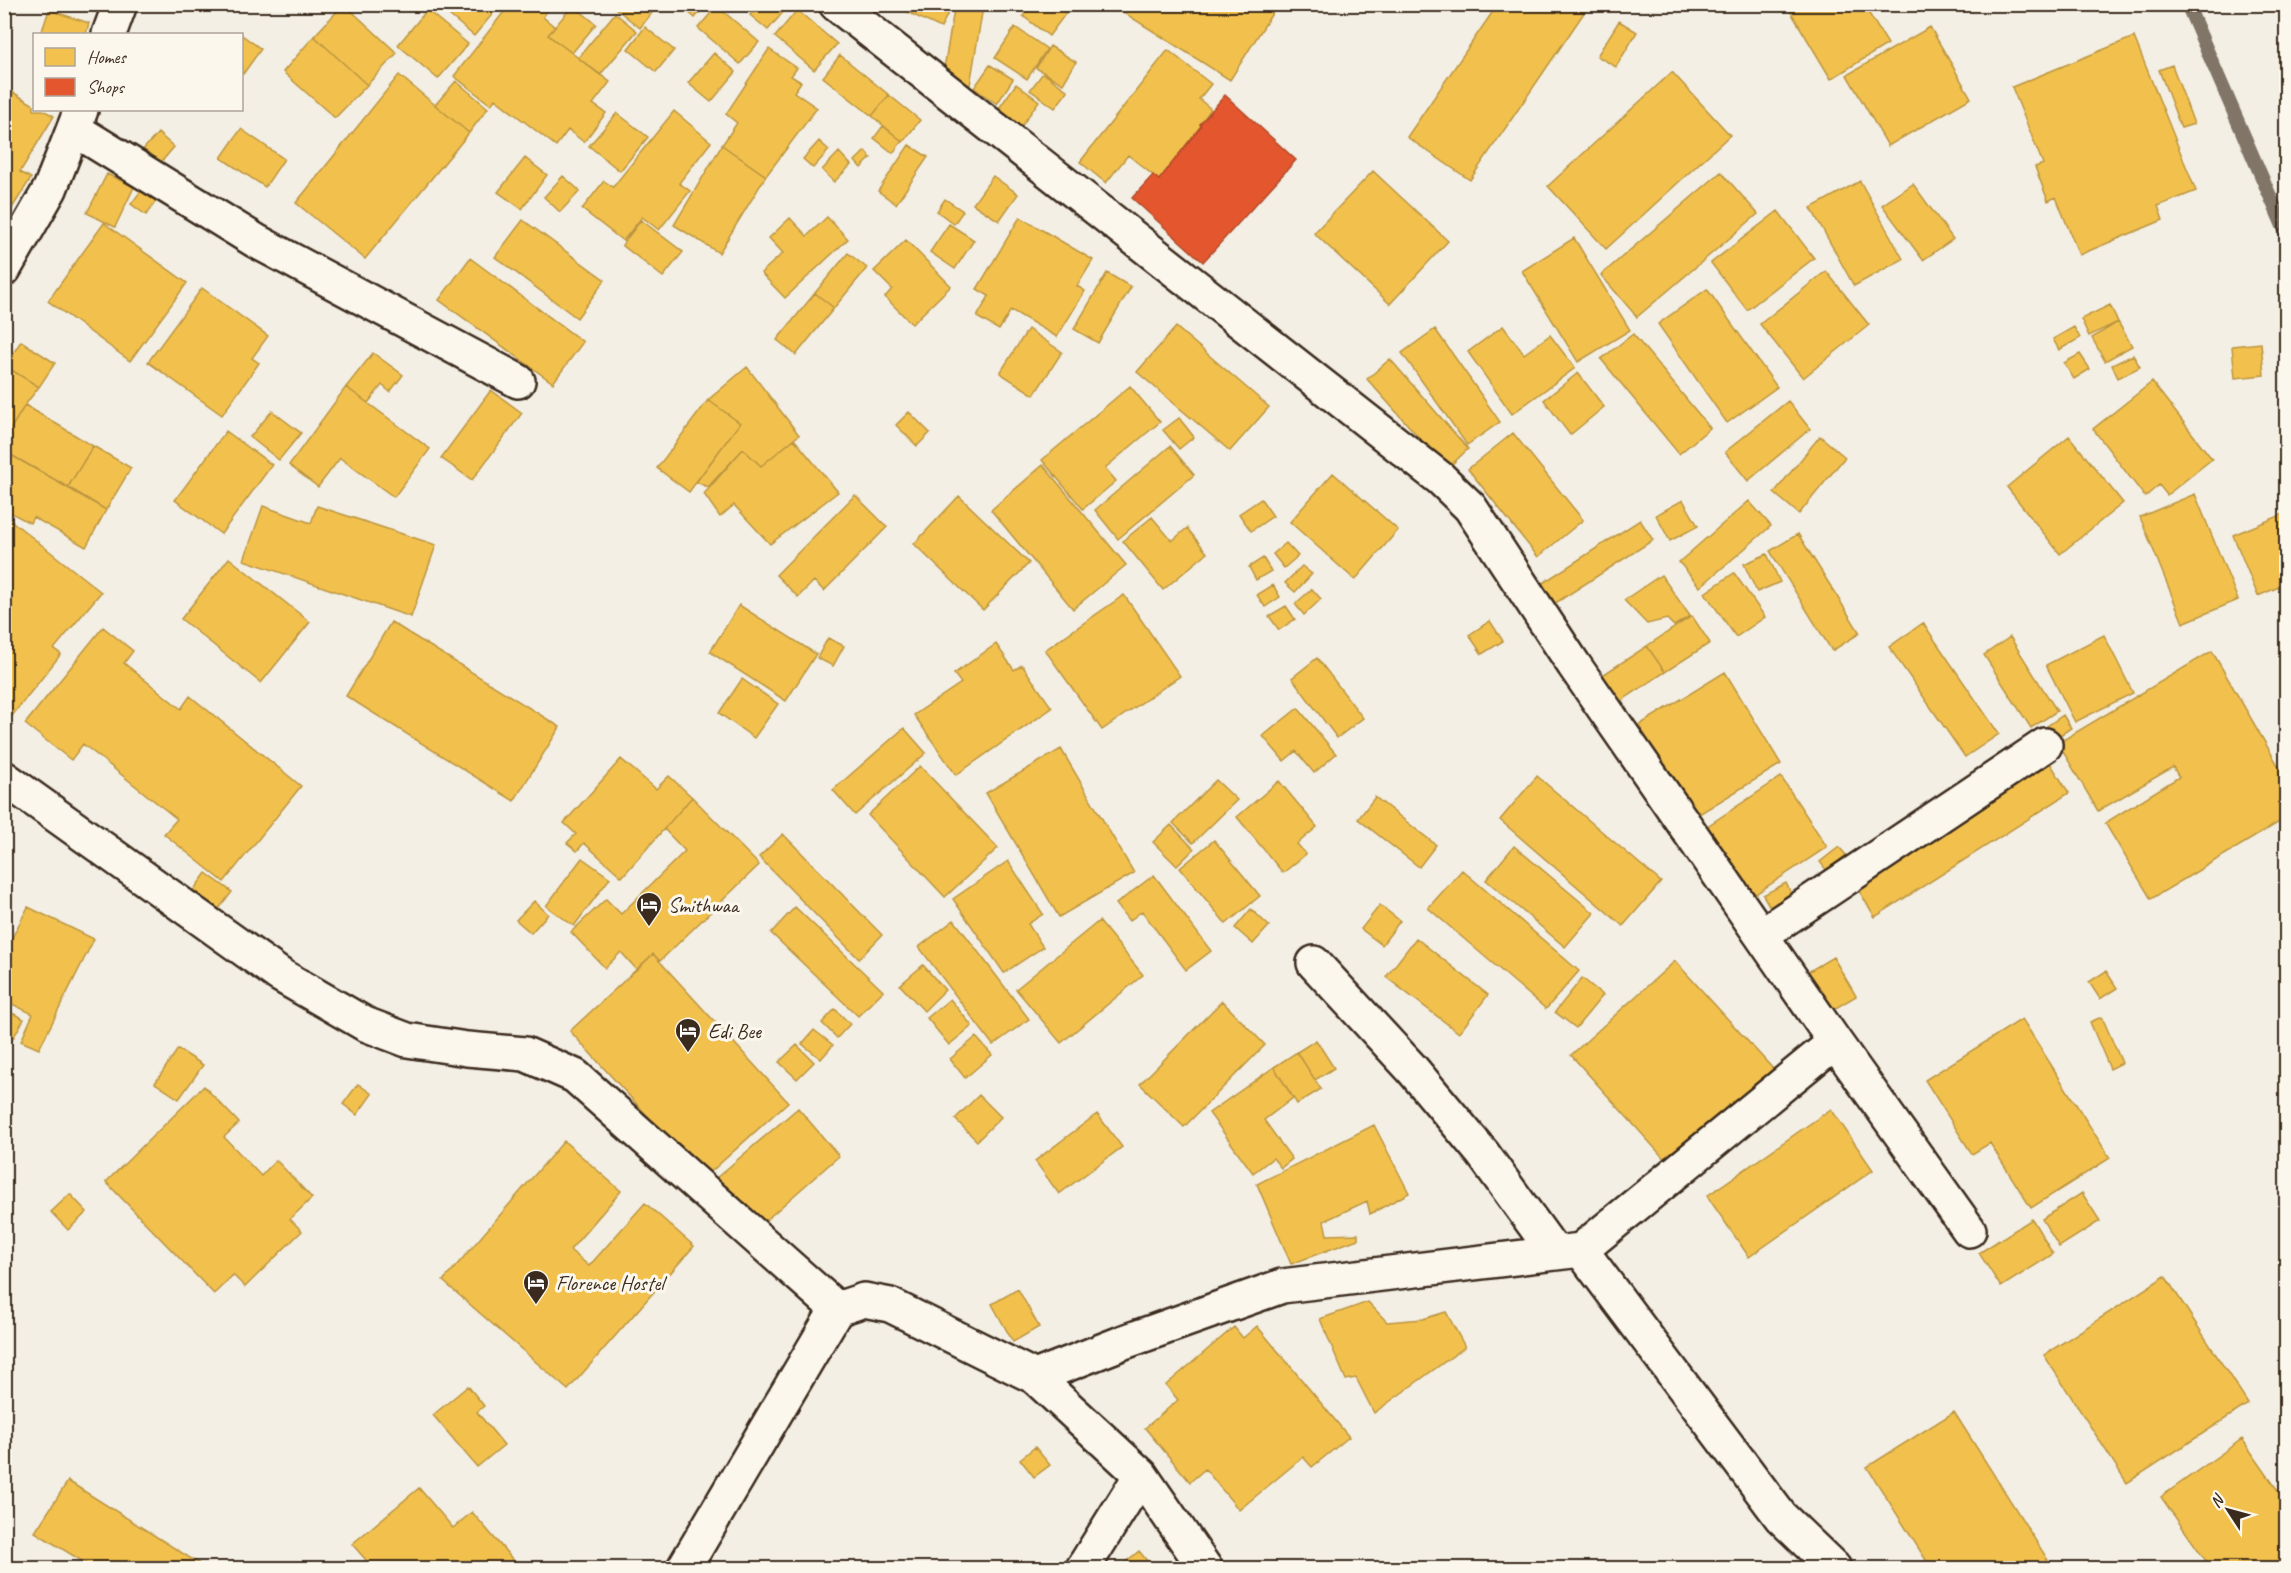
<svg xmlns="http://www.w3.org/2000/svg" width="2291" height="1573" viewBox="0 0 2291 1573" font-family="Caveat,sans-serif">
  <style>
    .homes { fill: #f2c14e; stroke: #bb9440; stroke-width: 1.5 }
    .shops { fill: #e4572e; stroke: #b14a29; stroke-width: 1.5 }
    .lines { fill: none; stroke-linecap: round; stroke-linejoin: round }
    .stream { stroke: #817468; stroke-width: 14 }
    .minor-casing { stroke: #3b2a1e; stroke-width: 38 }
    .minor { stroke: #fbf7ec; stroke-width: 33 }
    .labels { text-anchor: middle; stroke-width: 6; stroke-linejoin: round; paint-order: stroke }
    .poi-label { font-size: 21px; fill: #3b2a1e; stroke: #fbf7ec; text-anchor: start }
  </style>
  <rect width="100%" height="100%" fill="#f3efe4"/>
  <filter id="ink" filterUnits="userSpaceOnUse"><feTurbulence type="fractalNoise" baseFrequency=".0167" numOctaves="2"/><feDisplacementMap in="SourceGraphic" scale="12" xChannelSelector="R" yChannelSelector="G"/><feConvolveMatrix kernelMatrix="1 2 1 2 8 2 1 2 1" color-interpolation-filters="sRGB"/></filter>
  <g filter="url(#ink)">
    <path class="homes" d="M 344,4 L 397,53 L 367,85 L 314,36 Z
      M 458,4 L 501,4 L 474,36 L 449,15 Z
      M 510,4 L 552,4 L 543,17 L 555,27 L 548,35 L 610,82 L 593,104 L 606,113 L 584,142 L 568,130 L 556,146 L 495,99 L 491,105 L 454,76 Z
      M 610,4 L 659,4 L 640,28 Z
      M 679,4 L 706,4 L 695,18 Z
      M 759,4 L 790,4 L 768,30 L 750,15 Z
      M 913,4 L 952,4 L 941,28 L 909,13 Z
      M 955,4 L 983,7 L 970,85 L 942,80 Z
      M 1032,4 L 1054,4 L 1066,13 L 1049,36 L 1023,16 Z
      M 1120,4 L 1278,4 L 1230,80 L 1118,9 Z
      M 1498,4 L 1590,4 L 1470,180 L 1407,137 Z
      M 1786,4 L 1863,4 L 1888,44 L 1831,79 Z
      M 573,5 L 596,24 L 572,53 L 548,35 Z
      M 717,6 L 759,42 L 740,64 L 698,28 Z
      M 49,10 L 89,23 L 86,34 L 41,34 Z
      M 427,10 L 468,44 L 438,79 L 398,45 Z
      M 797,10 L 837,44 L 814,70 L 775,37 Z
      M 615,13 L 637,31 L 600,75 L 578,58 Z
      M 1619,21 L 1637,32 L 1616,67 L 1597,56 Z
      M 645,27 L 674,50 L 656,72 L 628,49 Z
      M 1015,27 L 1047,49 L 1027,79 L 995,58 Z
      M 1930,27 L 1971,98 L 1888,146 L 1847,75 Z
      M 242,35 L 261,49 L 243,74 L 242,72 Z
      M 314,36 L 367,85 L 335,118 L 283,72 Z
      M 2134,37 L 2196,191 L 2158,206 L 2163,220 L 2079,255 L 2056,197 L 2048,201 L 2035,167 L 2043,164 L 2012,87 Z
      M 1050,46 L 1076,62 L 1063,84 L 1036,68 Z
      M 769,49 L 797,68 L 791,76 L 801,82 L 794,92 L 817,108 L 766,176 L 722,145 L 737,123 L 726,114 Z
      M 1168,50 L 1211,84 L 1199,99 L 1211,109 L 1200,124 L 1201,126 L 1159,180 L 1128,155 L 1106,183 L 1080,162 Z
      M 714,53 L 736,72 L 711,102 L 688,83 Z
      M 840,55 L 889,95 L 872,116 L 823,77 Z
      M 990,65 L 1013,79 L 997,104 L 974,88 Z
      M 2172,65 L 2194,124 L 2181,128 L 2159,70 Z
      M 1672,72 L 1730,135 L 1606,249 L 1548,186 Z
      M 1043,73 L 1068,91 L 1055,108 L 1030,90 Z
      M 399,75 L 469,133 L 365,259 L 296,203 Z
      M 456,81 L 488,108 L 469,133 L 435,105 Z
      M 1016,84 L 1039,101 L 1016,134 L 992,118 Z
      M 4,87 L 34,105 L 34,110 L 43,110 L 54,116 L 20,172 L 31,178 L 4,221 Z
      M 889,95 L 920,120 L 903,142 L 872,116 Z
      M 674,111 L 711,142 L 679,183 L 690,191 L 659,230 L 642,217 L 623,241 L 582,209 L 604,181 L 613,187 Z
      M 617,113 L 648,137 L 620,171 L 589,146 Z
      M 883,126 L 902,141 L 893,153 L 874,138 Z
      M 241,129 L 284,159 L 265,187 L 221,158 Z
      M 158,133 L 174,147 L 157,167 L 140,153 Z
      M 819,141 L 829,150 L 813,168 L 803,159 Z
      M 722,145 L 766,176 L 719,253 L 674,225 Z
      M 909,145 L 928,157 L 896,204 L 878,191 Z
      M 865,151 L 871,158 L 861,168 L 855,161 Z
      M 839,152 L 851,165 L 834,182 L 822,170 Z
      M 525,158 L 547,175 L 522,209 L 498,192 Z
      M 1373,171 L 1448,241 L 1390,304 L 1314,233 Z
      M 1721,172 L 1758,214 L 1637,317 L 1601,275 Z
      M 107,174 L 134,187 L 115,227 L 87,213 Z
      M 563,176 L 580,191 L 560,212 L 544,197 Z
      M 993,176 L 1018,194 L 999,221 L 973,204 Z
      M 1860,181 L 1903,259 L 1854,286 L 1811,208 Z
      M 1913,184 L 1953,239 L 1923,260 L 1882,205 Z
      M 144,187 L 159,197 L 146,215 L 131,204 Z
      M 945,199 L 963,211 L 954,224 L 937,211 Z
      M 1778,211 L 1814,258 L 1747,310 L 1711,263 Z
      M 827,217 L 848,239 L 785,298 L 761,273 L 783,253 L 769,238 L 790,218 L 807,236 Z
      M 1020,217 L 1093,260 L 1077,286 L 1085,291 L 1057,337 L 1011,310 L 999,330 L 977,317 L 989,296 L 977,289 Z
      M 523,220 L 605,280 L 577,318 L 495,257 Z
      M 641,220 L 683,252 L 663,277 L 622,245 Z
      M 104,223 L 187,283 L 130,361 L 48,301 Z
      M 949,224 L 974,240 L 955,269 L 930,252 Z
      M 1574,238 L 1630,330 L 1578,362 L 1522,271 Z
      M 906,240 L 951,286 L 912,324 L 885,297 L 892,289 L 874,271 Z
      M 848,253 L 867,268 L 834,308 L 815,293 Z
      M 470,258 L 583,342 L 553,383 L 439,300 Z
      M 1826,271 L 1869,325 L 1803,378 L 1760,324 Z
      M 1107,273 L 1131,287 L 1098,343 L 1074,329 Z
      M 202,288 L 268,336 L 252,358 L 259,363 L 222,415 L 148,362 Z
      M 1707,289 L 1777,387 L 1727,423 L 1658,324 Z
      M 815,293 L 834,308 L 796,355 L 777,340 Z
      M 2110,305 L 2118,322 L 2089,336 L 2081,319 Z
      M 2118,322 L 2132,346 L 2105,361 L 2092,338 Z
      M 1503,326 L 1524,354 L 1550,335 L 1575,368 L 1512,414 L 1468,352 Z
      M 1176,327 L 1269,407 L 1230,451 L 1137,372 Z
      M 2074,327 L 2080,338 L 2059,350 L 2053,339 Z
      M 1028,329 L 1062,352 L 1034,395 L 1000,373 Z
      M 1435,329 L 1500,422 L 1467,445 L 1402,353 Z
      M 1633,334 L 1710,428 L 1679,454 L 1601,359 Z
      M 21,341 L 55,363 L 39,387 L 5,366 Z
      M 2261,343 L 2264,375 L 2235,378 L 2232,346 Z
      M 373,353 L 403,375 L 390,392 L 382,385 L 368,403 L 346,387 Z
      M 2080,354 L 2090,369 L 2074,379 L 2064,363 Z
      M 2133,355 L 2140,367 L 2118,378 L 2112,365 Z
      M 1390,359 L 1468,449 L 1447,469 L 1367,379 Z
      M 5,366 L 39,387 L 25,405 L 4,440 Z
      M 747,367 L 799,435 L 761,466 L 743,449 L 708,487 L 696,482 L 740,423 L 708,400 Z
      M 1578,373 L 1604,407 L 1570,435 L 1544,400 Z
      M 2152,382 L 2212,459 L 2167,495 L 2159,485 L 2145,497 L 2093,429 Z
      M 1130,386 L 1160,422 L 1105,468 L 1116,481 L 1083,509 L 1042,460 Z
      M 346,387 L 430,449 L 394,497 L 340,458 L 318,487 L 289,465 Z
      M 491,390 L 522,413 L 472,480 L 441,458 Z
      M 708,400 L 740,423 L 689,492 L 657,468 Z
      M 1788,401 L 1810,429 L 1748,481 L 1725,452 Z
      M 25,405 L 93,446 L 68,487 L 4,451 L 4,440 Z
      M 272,411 L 301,433 L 279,460 L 250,437 Z
      M 909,412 L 930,433 L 917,446 L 896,425 Z
      M 1179,418 L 1194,437 L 1179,449 L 1163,430 Z
      M 226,431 L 272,465 L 221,534 L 175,500 Z
      M 1513,433 L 1583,520 L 1538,557 L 1468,469 Z
      M 1820,436 L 1845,457 L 1799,514 L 1774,493 Z
      M 2069,436 L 2123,503 L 2060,554 L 2007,487 Z
      M 794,439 L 838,492 L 770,544 L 734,505 L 720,517 L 704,494 L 743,449 L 761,466 Z
      M 93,446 L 131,468 L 106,510 L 68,487 Z
      M 1170,446 L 1194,475 L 1118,539 L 1095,510 Z
      M 4,451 L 106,510 L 86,547 L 33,517 L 30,523 L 4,509 Z
      M 1043,465 L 1126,565 L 1073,609 L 991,510 Z
      M 1333,473 L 1398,530 L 1355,580 L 1290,522 Z
      M 2195,494 L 2238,600 L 2183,623 L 2140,517 Z
      M 855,495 L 887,527 L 824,591 L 814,581 L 798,597 L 776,575 Z
      M 959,496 L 1029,563 L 983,610 L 914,544 Z
      M 1261,499 L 1273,516 L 1251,531 L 1239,514 Z
      M 1683,500 L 1698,526 L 1670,541 L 1656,515 Z
      M 1749,501 L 1771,526 L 1700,587 L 1679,562 Z
      M 263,506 L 311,523 L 317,506 L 436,545 L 411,617 L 244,560 Z
      M 2286,513 L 2286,584 L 2258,596 L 2233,535 Z
      M 4,515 L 101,592 L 54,649 L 61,654 L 4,726 Z
      M 1152,517 L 1172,541 L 1187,528 L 1207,553 L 1163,590 L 1123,541 Z
      M 1640,520 L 1653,540 L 1551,606 L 1538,586 Z
      M 1798,534 L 1860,633 L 1832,651 L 1770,551 Z
      M 1286,543 L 1298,556 L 1284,568 L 1273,554 Z
      M 1767,554 L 1780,582 L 1757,592 L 1744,564 Z
      M 229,558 L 310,622 L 261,683 L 181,619 Z
      M 1263,558 L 1271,571 L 1256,580 L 1249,567 Z
      M 1302,566 L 1312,574 L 1295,592 L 1285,583 Z
      M 1734,573 L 1765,617 L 1736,637 L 1705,593 Z
      M 1661,575 L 1690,616 L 1674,626 L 1667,619 L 1647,624 L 1624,600 Z
      M 1273,585 L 1280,597 L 1265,607 L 1257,595 Z
      M 1312,589 L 1321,599 L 1304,615 L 1295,604 Z
      M 1124,595 L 1180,676 L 1102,730 L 1045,650 Z
      M 739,605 L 816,654 L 786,701 L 710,652 Z
      M 1286,606 L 1295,619 L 1279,630 L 1269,616 Z
      M 1692,616 L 1710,643 L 1665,672 L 1647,646 Z
      M 1490,621 L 1503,641 L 1482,654 L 1469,635 Z
      M 391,622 L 560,727 L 514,801 L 346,696 Z
      M 1923,623 L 1999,734 L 1965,757 L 1889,647 Z
      M 103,627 L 133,651 L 124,663 L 181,709 L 190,696 L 301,786 L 224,882 L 164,834 L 177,819 L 83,744 L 71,760 L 25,724 Z
      M 2104,635 L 2133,693 L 2075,722 L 2046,665 Z
      M 2010,637 L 2057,711 L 2031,728 L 1984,655 Z
      M 828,638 L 844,646 L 833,666 L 817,658 Z
      M 996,644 L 1014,670 L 1022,665 L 1052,708 L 956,775 L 914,715 L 961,683 L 954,674 Z
      M 1647,646 L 1665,672 L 1615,705 L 1598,678 Z
      M 2212,651 L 2286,779 L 2286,818 L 2151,899 L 2105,823 L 2179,777 L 2173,767 L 2098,811 L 2058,743 Z
      M 1317,658 L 1363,718 L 1337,738 L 1292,678 Z
      M 1725,672 L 1781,764 L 1691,819 L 1636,727 Z
      M 742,679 L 778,704 L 754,738 L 719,713 Z
      M 1298,708 L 1336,754 L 1314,773 L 1296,751 L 1284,761 L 1263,736 Z
      M 2063,715 L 2071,728 L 2048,743 L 2040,731 Z
      M 904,728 L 926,753 L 855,815 L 833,790 Z
      M 1061,749 L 1134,873 L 1059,917 L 986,793 Z
      M 2045,755 L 2069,793 L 1875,917 L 1851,878 Z
      M 621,759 L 656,789 L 669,776 L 692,797 L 622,877 L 584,843 L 577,851 L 567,843 L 576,834 L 564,823 Z
      M 920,766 L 998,848 L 945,897 L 868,815 Z
      M 1537,776 L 1661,882 L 1623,926 L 1500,820 Z
      M 1781,777 L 1827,847 L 1745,901 L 1700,831 Z
      M 1216,780 L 1237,800 L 1193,843 L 1173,823 Z
      M 1279,781 L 1317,827 L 1297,844 L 1306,854 L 1283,873 L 1237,817 Z
      M 692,797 L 759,865 L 660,961 L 653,954 L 637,970 L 621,952 L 605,968 L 571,932 L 606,899 L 621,914 L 685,851 L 664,829 Z
      M 1375,797 L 1436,845 L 1419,867 L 1358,819 Z
      M 1171,825 L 1194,849 L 1177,866 L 1153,842 Z
      M 783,834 L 882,935 L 859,959 L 759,857 Z
      M 1214,840 L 1260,896 L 1226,924 L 1180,868 Z
      M 1514,846 L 1594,913 L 1565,947 L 1486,880 Z
      M 1839,847 L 1846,855 L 1827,871 L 1820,862 Z
      M 582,858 L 610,878 L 574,926 L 546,906 Z
      M 1008,861 L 1043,914 L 1028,924 L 1043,947 L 1004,973 L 953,899 Z
      M 1462,870 L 1579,971 L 1546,1009 L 1428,908 Z
      M 206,873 L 232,892 L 211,919 L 186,900 Z
      M 1154,875 L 1211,951 L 1186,970 L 1142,911 L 1129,921 L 1116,904 Z
      M 1786,883 L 1792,895 L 1770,907 L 1763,895 Z
      M 534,901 L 548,914 L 531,933 L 516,920 Z
      M 1380,905 L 1400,921 L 1382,945 L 1361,929 Z
      M 28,907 L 94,939 L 39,1049 L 21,1041 L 33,1014 L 4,1000 L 4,953 Z
      M 795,907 L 883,991 L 858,1016 L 771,933 Z
      M 1251,909 L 1269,926 L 1253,944 L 1235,928 Z
      M 954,920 L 1029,1019 L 993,1045 L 919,947 Z
      M 1099,921 L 1143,975 L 1061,1043 L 1016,989 Z
      M 1416,938 L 1488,995 L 1459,1033 L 1386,977 Z
      M 653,954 L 788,1102 L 704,1178 L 570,1031 Z
      M 1833,957 L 1856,996 L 1824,1015 L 1801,976 Z
      M 1675,961 L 1774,1070 L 1669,1164 L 1571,1055 Z
      M 923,965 L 945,990 L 924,1011 L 900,985 Z
      M 2106,971 L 2117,988 L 2100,999 L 2089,982 Z
      M 1582,978 L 1603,995 L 1576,1028 L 1555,1012 Z
      M 950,999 L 972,1026 L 949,1045 L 927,1018 Z
      M 1222,1001 L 1265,1045 L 1184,1127 L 1140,1084 Z
      M 4,1009 L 24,1019 L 4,1054 Z
      M 835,1009 L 850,1024 L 837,1038 L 822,1023 Z
      M 2102,1017 L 2122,1063 L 2110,1069 L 2090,1022 Z
      M 2022,1019 L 2110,1158 L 2031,1208 L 1990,1143 L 1972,1154 L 1925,1080 Z
      M 814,1030 L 833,1045 L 821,1059 L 802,1044 Z
      M 976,1037 L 992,1055 L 965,1078 L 950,1059 Z
      M 1316,1040 L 1334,1068 L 1315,1080 L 1297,1052 Z
      M 797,1045 L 814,1062 L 797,1079 L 779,1062 Z
      M 178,1049 L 203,1065 L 179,1099 L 155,1083 Z
      M 1297,1052 L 1321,1089 L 1297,1104 L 1274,1067 Z
      M 1274,1067 L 1293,1098 L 1264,1120 L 1292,1159 L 1281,1168 L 1273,1158 L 1253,1173 L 1209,1113 Z
      M 358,1084 L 372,1094 L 357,1115 L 343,1104 Z
      M 204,1086 L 239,1123 L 224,1137 L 261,1176 L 276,1160 L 312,1198 L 290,1219 L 302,1231 L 245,1287 L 233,1275 L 214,1294 L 106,1182 Z
      M 979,1095 L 1001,1117 L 977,1141 L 955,1119 Z
      M 798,1108 L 839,1156 L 757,1228 L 715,1179 Z
      M 1831,1109 L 1873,1170 L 1749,1257 L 1707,1196 Z
      M 1097,1114 L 1122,1147 L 1059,1194 L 1035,1161 Z
      M 1374,1125 L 1409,1193 L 1370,1214 L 1367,1201 L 1324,1221 L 1327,1235 L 1358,1234 L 1358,1239 L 1291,1264 L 1257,1184 Z
      M 564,1141 L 621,1191 L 570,1250 L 589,1266 L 645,1203 L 694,1246 L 568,1390 L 443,1281 Z
      M 2082,1193 L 2100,1221 L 2059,1247 L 2042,1219 Z
      M 70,1194 L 87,1212 L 68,1230 L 51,1212 Z
      M 2032,1219 L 2053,1254 L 2001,1287 L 1979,1253 Z
      M 2165,1276 L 2248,1404 L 2127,1483 L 2044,1355 Z
      M 1018,1289 L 1039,1327 L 1013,1342 L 992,1304 Z
      M 1368,1302 L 1387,1322 L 1423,1319 L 1446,1312 L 1465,1347 L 1374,1413 L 1356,1378 L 1346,1380 L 1320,1319 Z
      M 1257,1326 L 1349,1437 L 1312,1467 L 1303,1457 L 1239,1510 L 1205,1469 L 1190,1482 L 1145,1428 L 1178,1400 L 1166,1385 L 1234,1327 L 1243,1338 Z
      M 468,1386 L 484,1406 L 477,1412 L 504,1445 L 477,1467 L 433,1415 Z
      M 1954,1412 L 2053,1568 L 1931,1568 L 1867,1467 Z
      M 2242,1439 L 2286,1502 L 2286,1568 L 2211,1568 L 2161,1497 Z
      M 1035,1447 L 1050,1465 L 1034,1477 L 1020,1459 Z
      M 68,1481 L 206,1568 L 93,1568 L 35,1532 Z
      M 419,1488 L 453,1528 L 472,1512 L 520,1568 L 373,1568 L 352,1544 Z
      M 1139,1551 L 1153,1568 L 1118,1568 Z"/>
    <path class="shops" d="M 1225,95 L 1296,160 L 1203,262 L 1132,198 L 1153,175 L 1159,180 L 1201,126 L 1200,124 Z"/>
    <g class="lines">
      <path class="stream" d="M 2187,4 L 2286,233"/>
      <defs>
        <path id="minor" d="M 836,4 L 1441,479 L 1470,507 L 1574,665 L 1835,1042 L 1969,1230
          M 109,34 L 120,4
          M 74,129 L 256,241 L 518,381
          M 4,269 L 50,189 L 81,110
          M 4,778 L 280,975 L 365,1024 L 407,1040 L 467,1049 L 525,1054 L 575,1076 L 837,1309 L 864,1300 L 890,1305 L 1035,1377 L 1141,1475 L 1205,1568
          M 1761,935 L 2045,745
          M 1314,963 L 1412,1069 L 1483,1154 L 1554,1252
          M 1581,1250 L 1781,1517 L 1834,1568
          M 1035,1377 L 1124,1342 L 1282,1286 L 1581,1250 L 1835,1042
          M 684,1568 L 837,1309
          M 1083,1568 L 1141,1475"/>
      </defs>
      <use href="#minor" class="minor-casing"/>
      <use href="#minor" class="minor"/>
    </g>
  </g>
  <defs>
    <symbol id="hotel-pin" viewBox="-11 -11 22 30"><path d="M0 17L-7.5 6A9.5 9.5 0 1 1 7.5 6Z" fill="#3b2a1e" stroke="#fbf7ec"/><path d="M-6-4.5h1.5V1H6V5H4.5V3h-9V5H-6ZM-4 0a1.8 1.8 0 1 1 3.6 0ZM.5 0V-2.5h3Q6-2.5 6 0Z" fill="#fff"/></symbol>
  </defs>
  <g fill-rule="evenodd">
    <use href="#hotel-pin" x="634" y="890" width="30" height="40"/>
    <use href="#hotel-pin" x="673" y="1016" width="30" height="40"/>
    <use href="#hotel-pin" x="521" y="1268" width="30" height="40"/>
  </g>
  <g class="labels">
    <g class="poi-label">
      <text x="668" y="912">Smithwaa</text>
      <text x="708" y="1038">Edi Bee</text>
      <text x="556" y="1290">Florence Hostel</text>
    </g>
  </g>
  <rect width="2291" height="1573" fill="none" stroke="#fbf7ec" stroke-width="24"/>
  <rect x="12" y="12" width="2267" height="1549" fill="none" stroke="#3b2a1e" stroke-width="2" filter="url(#ink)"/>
  <rect x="33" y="33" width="210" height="78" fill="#fbf7ec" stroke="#aea59a" stroke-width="1.5"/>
  <rect x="45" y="48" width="30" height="18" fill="#f2c14e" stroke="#aea59a" stroke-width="1.5"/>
  <text x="87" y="63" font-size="18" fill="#3b2a1e">Homes</text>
  <rect x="45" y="78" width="30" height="18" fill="#e4572e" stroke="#aea59a" stroke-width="1.5"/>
  <text x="87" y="93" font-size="18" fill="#3b2a1e">Shops</text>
  <g transform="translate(2228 1510) rotate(306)" stroke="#fbf7ec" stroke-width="4.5" paint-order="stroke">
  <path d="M0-4.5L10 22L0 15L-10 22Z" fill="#3b2a1e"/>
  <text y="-9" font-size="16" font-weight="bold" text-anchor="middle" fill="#3b2a1e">N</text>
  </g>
</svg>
